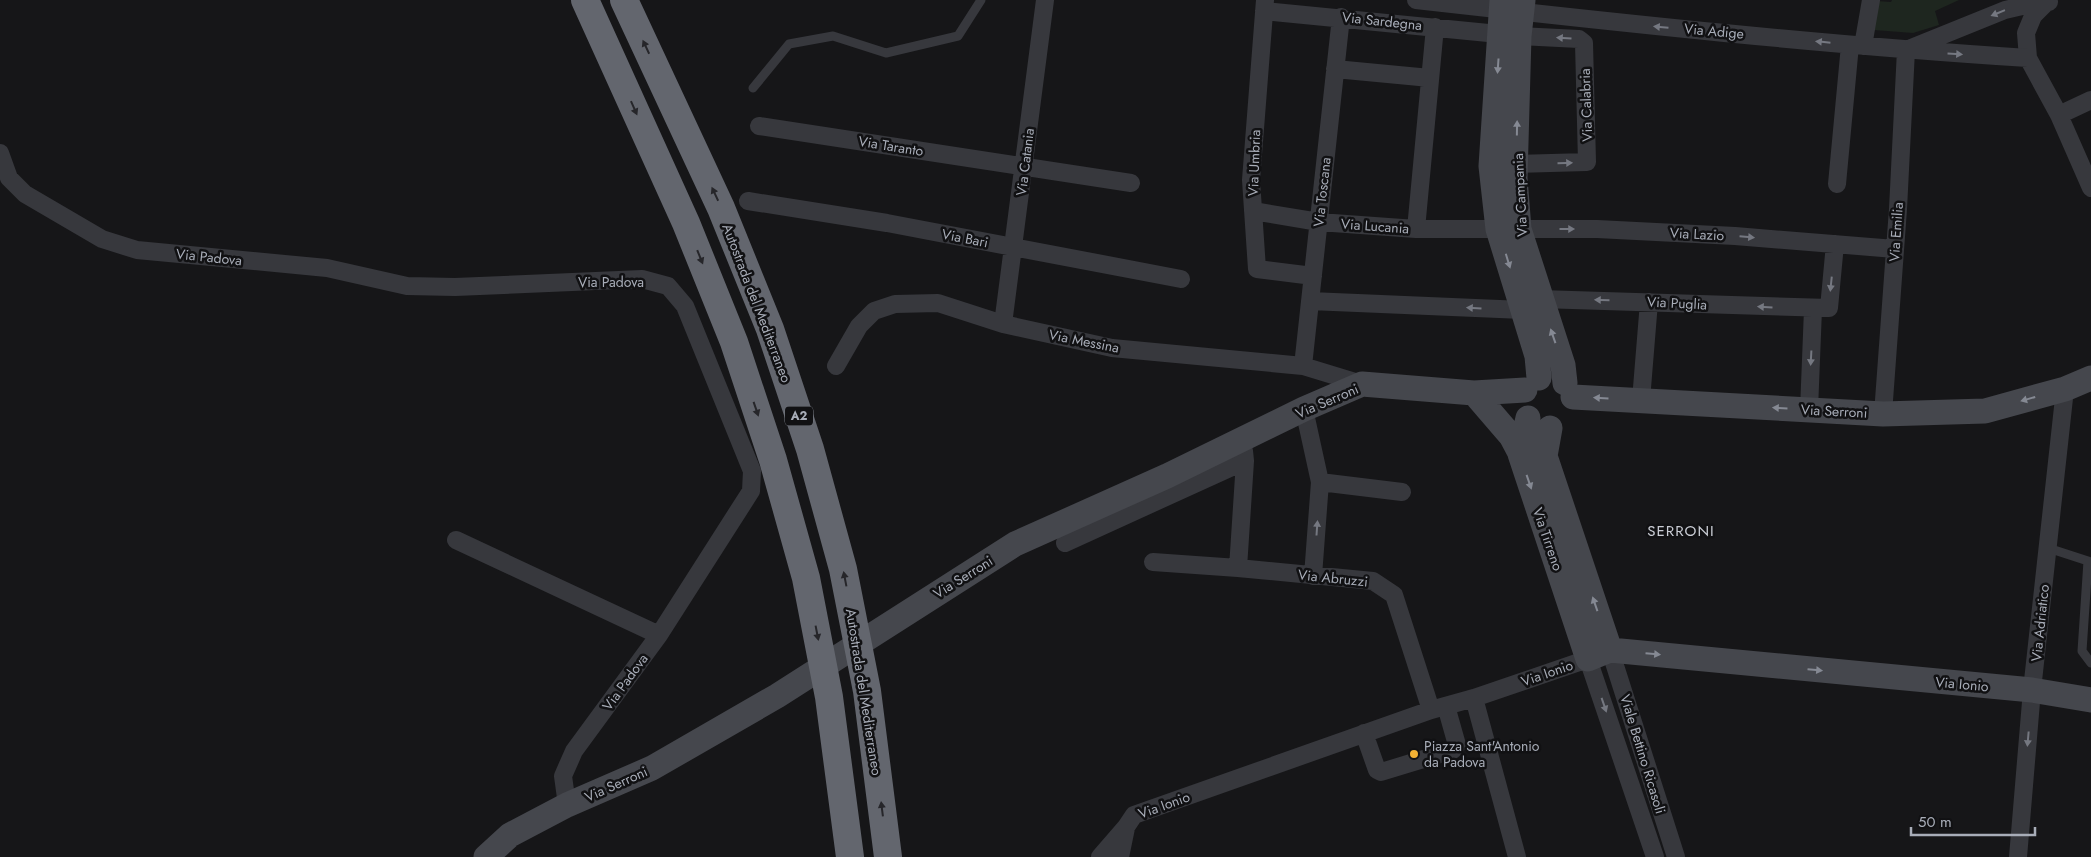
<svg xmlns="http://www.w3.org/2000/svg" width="2091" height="857" viewBox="0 0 2091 857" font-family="Jost,sans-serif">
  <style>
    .green { fill: #1e261f }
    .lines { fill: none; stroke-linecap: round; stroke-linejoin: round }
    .lane { stroke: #37383d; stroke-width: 9 }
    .street { stroke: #37383d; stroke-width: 18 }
    .secondary { stroke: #45474d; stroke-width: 25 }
    .highway { stroke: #63666e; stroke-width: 28 }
    .oneway { fill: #757881 }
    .oneway2 { fill: #26262a }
    .oneway3 { fill: #858993 }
    .poi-dot { fill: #f2b134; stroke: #111113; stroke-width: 2 }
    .labels { text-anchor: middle; stroke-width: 5; stroke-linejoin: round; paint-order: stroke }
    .shield { fill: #111113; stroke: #7b7e86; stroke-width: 1 }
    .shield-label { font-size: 12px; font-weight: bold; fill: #a8adb8 }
    .street-label { font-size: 14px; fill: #a8adb8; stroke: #111113 }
    .poi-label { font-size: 14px; fill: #a8adb8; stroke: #111113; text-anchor: start }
    .neighbourhood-label { font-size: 15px; letter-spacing: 1px; fill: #c9ccd4; stroke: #111113 }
  </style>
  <rect width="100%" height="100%" fill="#161618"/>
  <path class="green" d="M 1892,0 L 1959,0 L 1935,11 L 1939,25 L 1913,33 L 1874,30 L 1876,1 L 1891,2 Z"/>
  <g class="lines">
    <path class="lane" d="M 753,88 L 789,44 L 833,36 L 886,53 L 958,36 L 981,0
      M 2048,548 L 2088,561 L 2082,651 L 2091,663"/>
    <path class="street" d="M 1265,0 L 1251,180 L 1257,269 L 1313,276
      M 1416,0 C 1620,23 1824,45 2028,58
      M 2045,4 L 2033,16 L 2026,33 L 2028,58 L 2059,115 L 2091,188
      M 1264,11 L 1519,36 L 1579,39 L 1584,43 L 1587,162 L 1516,164
      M 1863,46 L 1871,0
      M 1911,48 L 2005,10 L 2031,4 L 2049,2
      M 1335,69 L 1430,78
      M 2059,115 L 2091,100
      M 759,126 L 1131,183
      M 0,153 L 9,178 L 25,194 L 102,239 L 137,250 L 327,268 L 407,286 L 455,287 L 642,279 L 668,286 L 685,306 L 752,471 L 751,491 L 659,635 L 574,751 L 563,776 L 567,805
      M 1837,184 L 1850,45
      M 748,201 L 887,223 L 1181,279
      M 1253,211 L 1319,222 L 1416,229 L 1597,229 L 1735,236 L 1895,249
      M 1416,229 L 1435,27
      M 1540,299 L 1829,308 L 1835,244
      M 1310,301 L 1523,310
      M 1003,324 L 1045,0
      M 836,366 L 859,326 L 874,311 L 895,304 L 938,303 L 1003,324 L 1112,348 L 1303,366 L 1362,384
      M 1303,366 L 1341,17
      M 1641,400 L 1649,302
      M 1304,409 L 1320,482 L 1313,576
      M 1809,410 L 1813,309
      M 1883,414 L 1898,209 L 1906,50
      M 1320,482 L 1402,492
      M 456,540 L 659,635
      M 1065,543 L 1245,461
      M 1153,562 L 1238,568 L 1373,581 L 1394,595 L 1431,710
      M 1238,568 L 1245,461 L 1244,451
      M 1610,650 L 1676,857
      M 1474,698 L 1517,857
      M 1364,733 L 1377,770 L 1381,772 L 1453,750 L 1457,745 L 1446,706
      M 1100,857 L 1126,827 L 1134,815 L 1431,710 L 1474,698 L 1588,659 L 1655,857
      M 1120,857 L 1126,828
      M 2018,857 L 2032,690 L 2065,389"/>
    <path class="secondary" d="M 1502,0 L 1491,166 L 1498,229 L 1537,356 L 1539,378
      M 1523,0 L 1519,36 L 1515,178 L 1519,229 L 1563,365 L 1565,383
      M 1474,393 L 1511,436 L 1520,453
      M 1573,397 L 1883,414 L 1985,411 L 2065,389 L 2091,378
      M 1528,418 L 1520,454 L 1588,659 L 1610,650 L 2032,690 L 2091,700
      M 1550,428 L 1545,456 L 1610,650
      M 486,857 L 510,835 L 567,805 L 652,768 L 777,696 L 1015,544 L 1167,476 L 1304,409 L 1362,384 L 1474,393 L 1525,390"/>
    <path class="highway" d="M 585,0 L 686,223 L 734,342 L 773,460 L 806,578 L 829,697 L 850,857
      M 624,0 L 721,208 L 770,329 L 810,449 L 843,569 L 867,691 L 888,857"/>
  </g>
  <defs><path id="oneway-solid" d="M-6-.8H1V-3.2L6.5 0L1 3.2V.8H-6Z" transform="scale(1.25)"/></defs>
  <g class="oneway">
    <use href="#oneway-solid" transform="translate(1998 13) rotate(158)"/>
    <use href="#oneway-solid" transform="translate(1661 27) rotate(-175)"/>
    <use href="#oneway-solid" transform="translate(1564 38) rotate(-176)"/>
    <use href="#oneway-solid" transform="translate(1823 42) rotate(-174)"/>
    <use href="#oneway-solid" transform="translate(1955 54) rotate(4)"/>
    <use href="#oneway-solid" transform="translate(1565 163) rotate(-2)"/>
    <use href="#oneway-solid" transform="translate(1567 229)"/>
    <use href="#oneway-solid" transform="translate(1747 237) rotate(5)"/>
    <use href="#oneway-solid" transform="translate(1831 284) rotate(96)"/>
    <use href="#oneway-solid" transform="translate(1602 300) rotate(-179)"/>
    <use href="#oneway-solid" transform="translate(1765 307) rotate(-177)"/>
    <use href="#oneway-solid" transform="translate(1474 308) rotate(-177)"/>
    <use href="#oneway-solid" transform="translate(1811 358) rotate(93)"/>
    <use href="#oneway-solid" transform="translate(1317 528) rotate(-86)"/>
    <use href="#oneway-solid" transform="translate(1604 705) rotate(71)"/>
    <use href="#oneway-solid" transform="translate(2028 739) rotate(95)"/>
  </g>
  <g class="oneway2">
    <use href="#oneway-solid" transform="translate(646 47) rotate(-115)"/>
    <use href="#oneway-solid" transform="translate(634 108) rotate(66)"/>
    <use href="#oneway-solid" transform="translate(715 194) rotate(-115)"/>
    <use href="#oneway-solid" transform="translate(700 257) rotate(68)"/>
    <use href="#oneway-solid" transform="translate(756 409) rotate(71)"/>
    <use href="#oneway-solid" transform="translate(845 579) rotate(-101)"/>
    <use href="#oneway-solid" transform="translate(817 633) rotate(79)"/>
    <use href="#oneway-solid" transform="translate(882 809) rotate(-97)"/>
  </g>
  <g class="oneway3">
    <use href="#oneway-solid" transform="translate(1498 66) rotate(94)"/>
    <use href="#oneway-solid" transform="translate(1517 128) rotate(-89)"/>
    <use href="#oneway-solid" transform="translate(1508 261) rotate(73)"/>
    <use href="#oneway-solid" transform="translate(1553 336) rotate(-109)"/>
    <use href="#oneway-solid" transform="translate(1601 398) rotate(-177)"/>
    <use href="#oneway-solid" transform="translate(2028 399) rotate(164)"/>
    <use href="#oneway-solid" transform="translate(1780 408) rotate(-177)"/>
    <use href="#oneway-solid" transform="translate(1529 482) rotate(71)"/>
    <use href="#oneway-solid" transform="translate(1595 604) rotate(-109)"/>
    <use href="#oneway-solid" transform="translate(1653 654) rotate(5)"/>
    <use href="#oneway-solid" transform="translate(1815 670) rotate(5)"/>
  </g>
  <circle class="poi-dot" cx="1414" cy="754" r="5"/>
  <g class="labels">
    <rect class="shield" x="785" y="406.5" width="28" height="19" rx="4"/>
    <g class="shield-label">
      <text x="799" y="420">A2</text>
    </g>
    <g class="street-label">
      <text transform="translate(1382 21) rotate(6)" y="5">Via Sardegna</text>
      <text transform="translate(1714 31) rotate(5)" y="5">Via Adige</text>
      <text transform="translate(1586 105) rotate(-92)" y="5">Via Calabria</text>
      <text transform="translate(891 146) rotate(9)" y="5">Via Taranto</text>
      <text transform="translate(1025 162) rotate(-83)" y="5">Via Catania</text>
      <text transform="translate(1254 163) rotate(-88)" y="5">Via Umbria</text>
      <text transform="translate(1322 192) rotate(-84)" y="5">Via Toscana</text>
      <text transform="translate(1520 195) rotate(-93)" y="5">Via Campania</text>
      <text transform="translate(1375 226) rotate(4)" y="5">Via Lucania</text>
      <text transform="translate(1896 232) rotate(-86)" y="5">Via Emilia</text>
      <text transform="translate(1697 234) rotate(3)" y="5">Via Lazio</text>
      <text transform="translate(965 238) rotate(11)" y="5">Via Bari</text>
      <text transform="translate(209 257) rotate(6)" y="5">Via Padova</text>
      <text x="611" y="287">Via Padova</text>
      <text transform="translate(757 303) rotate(69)" y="5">Autostrada del Mediterraneo</text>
      <text transform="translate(1677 303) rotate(3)" y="5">Via Puglia</text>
      <text transform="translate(1084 341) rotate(11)" y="5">Via Messina</text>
      <text transform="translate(1327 401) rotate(-23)" y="5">Via Serroni</text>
      <text transform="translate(1834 411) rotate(3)" y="5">Via Serroni</text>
      <text transform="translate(1548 539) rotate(71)" y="5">Via Tirreno</text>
      <text transform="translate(963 577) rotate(-32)" y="5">Via Serroni</text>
      <text transform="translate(1333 578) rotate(6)" y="5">Via Abruzzi</text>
      <text transform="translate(2040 623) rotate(-84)" y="5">Via Adriatico</text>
      <text transform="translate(1547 673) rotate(-19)" y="5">Via Ionio</text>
      <text transform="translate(625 682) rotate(-54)" y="5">Via Padova</text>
      <text transform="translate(1962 684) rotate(5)" y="5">Via Ionio</text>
      <text transform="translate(864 692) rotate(81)" y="5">Autostrada del Mediterraneo</text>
      <text transform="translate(1643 754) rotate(73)" y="5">Viale Bettino Ricasoli</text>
      <text transform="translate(616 784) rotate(-24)" y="5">Via Serroni</text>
      <text transform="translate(1164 805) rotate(-20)" y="5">Via Ionio</text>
    </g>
    <g class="poi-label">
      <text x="1424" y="751">Piazza Sant'Antonio<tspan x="1424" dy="16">da Padova</tspan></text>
    </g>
    <g class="neighbourhood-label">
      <text x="1681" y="536">SERRONI</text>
    </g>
  </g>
  <path d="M1911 827v8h124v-8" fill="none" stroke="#a8adb8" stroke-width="2.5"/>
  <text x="1918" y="827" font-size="15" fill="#a8adb8" stroke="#111113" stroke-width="4" paint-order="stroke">50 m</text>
</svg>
